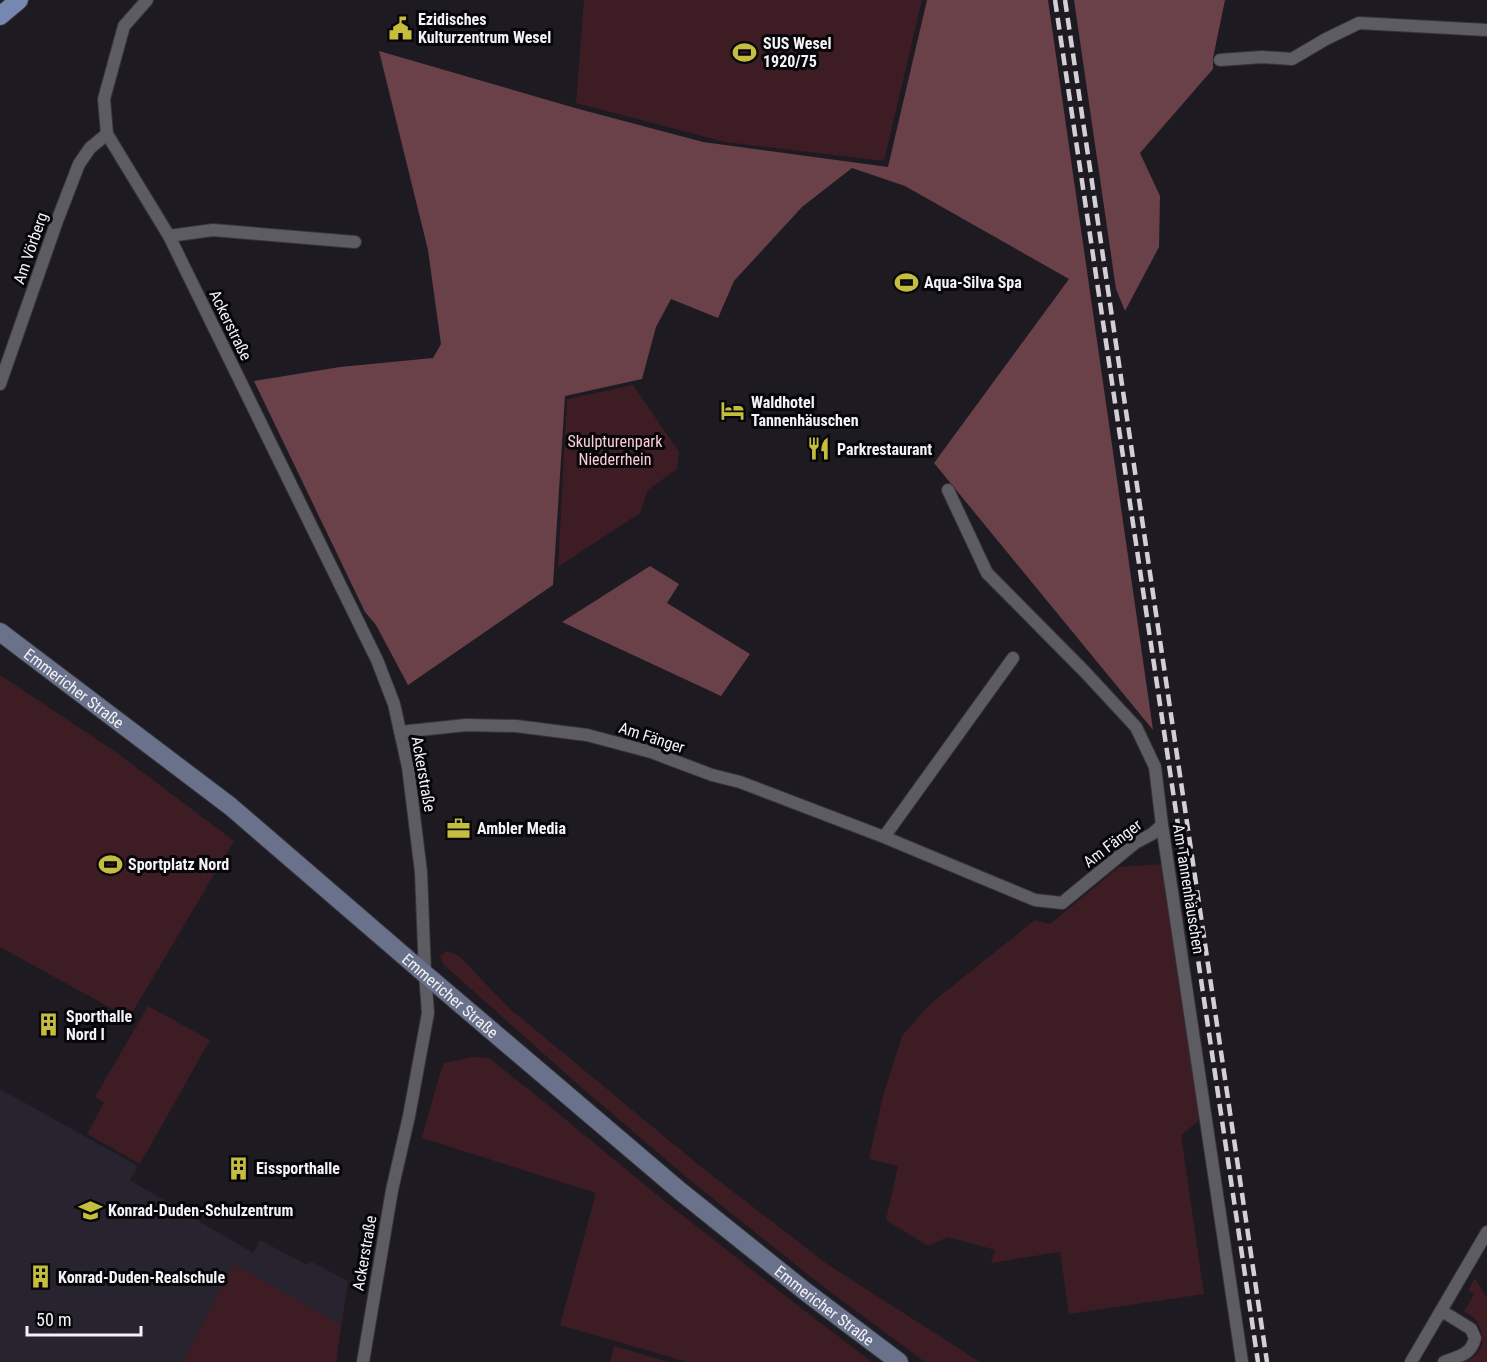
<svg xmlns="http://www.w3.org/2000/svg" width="1487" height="1362" viewBox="0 0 1487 1362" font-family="'Roboto Condensed',sans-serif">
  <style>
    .built { fill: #27232f }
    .green { fill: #3d1c24 }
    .forest { fill: #6a4049 }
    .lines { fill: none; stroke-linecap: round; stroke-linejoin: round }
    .street-casing { stroke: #36353a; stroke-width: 14 }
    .secondary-casing { stroke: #36353a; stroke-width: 20 }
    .primary-casing { stroke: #36353a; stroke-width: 20 }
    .street { stroke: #5e5c63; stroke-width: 12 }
    .secondary { stroke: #6a728b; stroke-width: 18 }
    .primary { stroke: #7687b2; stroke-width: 18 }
    .rail { stroke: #d2d0d5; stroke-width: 4.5; stroke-dasharray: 12 6; stroke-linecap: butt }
    .labels { text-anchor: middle; stroke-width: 6; stroke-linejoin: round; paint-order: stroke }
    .poi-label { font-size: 16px; font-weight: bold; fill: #f3f2f6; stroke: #070609; text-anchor: start }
    .street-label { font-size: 16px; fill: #f3f2f6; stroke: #070609 }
    .park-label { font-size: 16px; fill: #fccdd6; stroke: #070609 }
  </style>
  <rect width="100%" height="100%" fill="#1d1b21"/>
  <path class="built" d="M 0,1089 L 138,1166 L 130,1180 L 253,1253 L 260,1240 L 307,1265 L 310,1261 L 348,1281 L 336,1362 L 0,1362 Z"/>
  <path class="green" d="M 584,0 L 922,0 L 884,161 L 725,142 L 576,103 Z
    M 633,385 L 679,452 L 677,469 L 648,490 L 640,513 L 558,567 L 567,399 Z
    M 0,675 L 117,753 L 234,841 L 129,1018 L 0,947 Z
    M 1163,864 L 1201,1119 L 1181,1135 L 1204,1294 L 1069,1314 L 1060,1252 L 991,1263 L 995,1250 L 948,1237 L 928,1246 L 886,1220 L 898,1166 L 869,1159 L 883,1096 L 902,1036 L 930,1004 L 1035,920 L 1050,924 L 1119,867 Z
    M 447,951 L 459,956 L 509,1008 L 700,1166 L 827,1264 L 980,1362 L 925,1362 L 816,1281 L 691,1181 L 573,1080 L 443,964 L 440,956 Z
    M 148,1006 L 210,1040 L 140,1164 L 87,1134 L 104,1103 L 95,1097 Z
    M 473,1057 L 489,1058 L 548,1105 L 668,1204 L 797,1305 L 872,1362 L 687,1362 L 560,1325 L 596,1193 L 422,1138 L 438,1080 L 444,1063 Z
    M 234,1264 L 341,1325 L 336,1362 L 183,1362 Z
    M 1475,1278 L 1487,1298 L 1487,1362 L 1463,1362 C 1484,1355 1487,1338 1476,1320 C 1473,1316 1468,1314 1464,1312 L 1474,1294 L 1468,1290 Z
    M 614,1346 L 669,1362 L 610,1362 Z"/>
  <path class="forest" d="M 927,0 L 1048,0 L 1153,730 L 934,463 L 1069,279 L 905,186 L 852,168 L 802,207 L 734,281 L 718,318 L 671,299 L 656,327 L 642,379 L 565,396 L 553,585 L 408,685 L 376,625 L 365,612 L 254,381 L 340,367 L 433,358 L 441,344 L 428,250 L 379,51 L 575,108 L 703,142 L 888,167 Z
    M 1074,0 L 1225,0 L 1213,58 L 1213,69 L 1140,153 L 1160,196 L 1159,247 L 1125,311 L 1116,289 Z
    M 650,566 L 679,584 L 667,603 L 750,654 L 721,696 L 562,622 Z"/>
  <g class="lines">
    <defs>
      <path id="street" d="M 147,0 L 124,26 L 104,99 L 107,134 L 169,236 L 377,660 L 394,704 L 408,767 L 421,872 L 425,974 L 428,1013 L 409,1116 L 392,1190 L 363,1362
        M 1220,60 L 1262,57 L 1292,59 L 1326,39 L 1359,23 L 1487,30
        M 169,236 L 213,230 L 355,242
        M 0,384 L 57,221 L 79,164 L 90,148 L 107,134
        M 948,490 L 987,573 L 1084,671 L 1136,727 L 1155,767 L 1162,825 L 1242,1362
        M 400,732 L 466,725 L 516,726 L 587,735 L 651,752 L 712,775 L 740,782 L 884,837 L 1035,900 L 1062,903 L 1135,843 L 1152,834 L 1162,825
        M 884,837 L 1013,658
        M 1442,1311 L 1471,1329 L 1475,1338 C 1471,1355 1459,1356 1444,1362
        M 1411,1362 L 1487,1232"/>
      <g id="secondary">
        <path id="s1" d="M 0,632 L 230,806 L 425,974 L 680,1191 L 806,1292 L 899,1362"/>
      </g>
      <path id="primary" d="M 0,16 L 19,0"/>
    </defs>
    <use href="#street" class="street-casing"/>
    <use href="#secondary" class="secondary-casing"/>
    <use href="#primary" class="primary-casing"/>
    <use href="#street" class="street"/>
    <use href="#secondary" class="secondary"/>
    <use href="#primary" class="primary"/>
    <path class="rail" d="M 1055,0 L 1258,1362
      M 1065,0 L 1267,1362"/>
  </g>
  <defs>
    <symbol id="civic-bare" viewBox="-9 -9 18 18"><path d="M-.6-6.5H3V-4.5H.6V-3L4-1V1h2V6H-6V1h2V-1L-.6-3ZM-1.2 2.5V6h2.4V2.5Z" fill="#c4bd3e" stroke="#070609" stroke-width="2.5" paint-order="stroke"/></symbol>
    <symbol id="stadium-bare" viewBox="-9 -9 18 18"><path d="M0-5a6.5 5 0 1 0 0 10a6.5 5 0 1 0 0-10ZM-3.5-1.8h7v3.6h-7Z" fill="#c4bd3e" stroke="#070609" stroke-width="2.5" paint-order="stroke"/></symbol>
    <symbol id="hotel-bare" viewBox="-9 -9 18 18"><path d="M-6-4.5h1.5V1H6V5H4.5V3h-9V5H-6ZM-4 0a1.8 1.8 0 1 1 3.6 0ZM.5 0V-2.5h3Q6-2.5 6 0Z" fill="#c4bd3e" stroke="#070609" stroke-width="2.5" paint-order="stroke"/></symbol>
    <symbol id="restaurant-bare" viewBox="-9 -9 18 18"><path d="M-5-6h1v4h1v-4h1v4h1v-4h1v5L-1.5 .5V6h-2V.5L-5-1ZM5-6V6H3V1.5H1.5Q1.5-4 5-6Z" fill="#c4bd3e" stroke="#070609" stroke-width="2.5" paint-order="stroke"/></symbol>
    <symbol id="office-bare" viewBox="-9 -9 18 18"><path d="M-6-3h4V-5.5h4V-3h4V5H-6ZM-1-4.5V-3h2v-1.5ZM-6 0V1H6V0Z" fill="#c4bd3e" stroke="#070609" stroke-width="2.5" paint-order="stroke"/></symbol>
    <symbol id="building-bare" viewBox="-9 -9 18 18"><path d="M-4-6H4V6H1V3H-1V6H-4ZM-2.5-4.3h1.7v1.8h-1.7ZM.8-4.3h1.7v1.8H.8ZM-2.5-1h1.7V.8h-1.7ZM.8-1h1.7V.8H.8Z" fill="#c4bd3e" stroke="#070609" stroke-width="2.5" paint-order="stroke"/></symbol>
    <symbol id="school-bare" viewBox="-9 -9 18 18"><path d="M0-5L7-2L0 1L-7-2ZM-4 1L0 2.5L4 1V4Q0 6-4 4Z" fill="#c4bd3e" stroke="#070609" stroke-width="2.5" paint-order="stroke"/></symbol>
  </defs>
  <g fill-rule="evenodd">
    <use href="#civic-bare" x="384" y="12" width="33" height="33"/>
    <use href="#stadium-bare" x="728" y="36" width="33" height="33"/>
    <use href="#stadium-bare" x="890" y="266" width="33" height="33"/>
    <use href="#hotel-bare" x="716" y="394" width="33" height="33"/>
    <use href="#restaurant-bare" x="802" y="432" width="33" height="33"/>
    <use href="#office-bare" x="442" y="812" width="33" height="33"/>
    <use href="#stadium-bare" x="94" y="848" width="33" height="33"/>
    <use href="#building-bare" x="32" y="1008" width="33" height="33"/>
    <use href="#building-bare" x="222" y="1152" width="33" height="33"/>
    <use href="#school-bare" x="74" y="1194" width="33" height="33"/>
    <use href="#building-bare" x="24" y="1260" width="33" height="33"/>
  </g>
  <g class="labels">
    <g class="poi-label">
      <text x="418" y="25">Ezidisches<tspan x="418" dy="18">Kulturzentrum Wesel</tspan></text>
      <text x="763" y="49">SUS Wesel<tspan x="763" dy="18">1920/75</tspan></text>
      <text x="924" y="288">Aqua-Silva Spa</text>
      <text x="751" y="408">Waldhotel<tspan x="751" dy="18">Tannenhäuschen</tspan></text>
      <text x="837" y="455">Parkrestaurant</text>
      <text x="477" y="834">Ambler Media</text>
      <text x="128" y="870">Sportplatz Nord</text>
      <text x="66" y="1022">Sporthalle<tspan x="66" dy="18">Nord I</tspan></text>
      <text x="256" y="1174">Eissporthalle</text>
      <text x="108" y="1216">Konrad-Duden-Schulzentrum</text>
      <text x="58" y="1283">Konrad-Duden-Realschule</text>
    </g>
    <g class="street-label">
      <text transform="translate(30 248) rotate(-71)" y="6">Am Vörberg</text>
      <text transform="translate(231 325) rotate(64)" y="6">Ackerstraße</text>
      <text dy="6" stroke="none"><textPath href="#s1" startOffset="93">Emmericher Straße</textPath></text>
      <text transform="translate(652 737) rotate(18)" y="6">Am Fänger</text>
      <text transform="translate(424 774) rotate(80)" y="6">Ackerstraße</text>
      <text transform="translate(1112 843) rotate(-37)" y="6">Am Fänger</text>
      <text transform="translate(1189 889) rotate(81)" y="6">Am Tannenhäuschen</text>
      <text dy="6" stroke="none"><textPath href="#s1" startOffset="579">Emmericher Straße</textPath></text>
      <text transform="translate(364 1253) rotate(-80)" y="6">Ackerstraße</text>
      <text dy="6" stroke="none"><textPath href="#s1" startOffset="1065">Emmericher Straße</textPath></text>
    </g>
    <g class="park-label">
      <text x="615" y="447">Skulpturenpark<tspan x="615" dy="18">Niederrhein</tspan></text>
    </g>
  </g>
  <path d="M27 1326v9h114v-9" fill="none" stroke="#f3f2f6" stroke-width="3"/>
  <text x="36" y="1326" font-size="18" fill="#f3f2f6" stroke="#070609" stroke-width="4.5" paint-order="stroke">50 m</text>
</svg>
